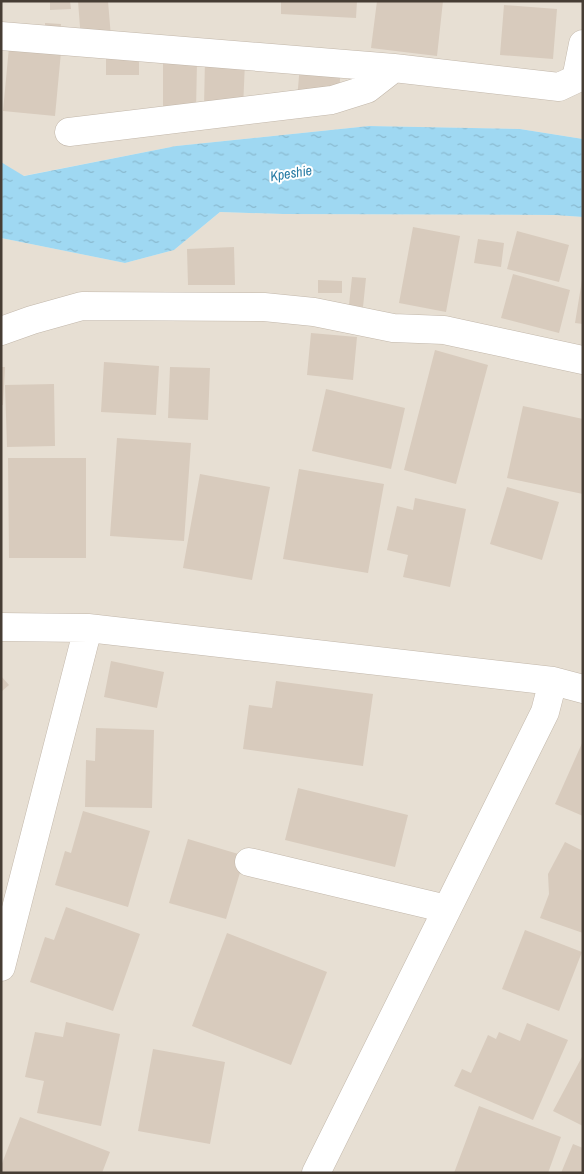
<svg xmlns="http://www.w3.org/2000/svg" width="584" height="1174" viewBox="0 0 584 1174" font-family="'Archivo Narrow',sans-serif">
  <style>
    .residential { fill: #e7dfd3 }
    .water { fill: url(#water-ripples) }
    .building { fill: #d8cbbd }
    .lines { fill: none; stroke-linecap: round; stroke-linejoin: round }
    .minor-casing { stroke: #c2b7aa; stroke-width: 29 }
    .minor { stroke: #fff; stroke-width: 28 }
    .labels { text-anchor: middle; stroke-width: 4; stroke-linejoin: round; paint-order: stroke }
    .water-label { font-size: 14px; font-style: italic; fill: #287ca5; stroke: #fff }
  </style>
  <defs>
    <pattern id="water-ripples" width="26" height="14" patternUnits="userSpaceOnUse" patternTransform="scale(1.25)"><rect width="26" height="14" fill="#9fd8f2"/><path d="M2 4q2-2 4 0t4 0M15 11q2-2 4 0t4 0" fill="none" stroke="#8abad0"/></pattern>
  </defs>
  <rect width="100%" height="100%" fill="#f3eee5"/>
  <path class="residential" d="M 1,1 L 583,1 L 583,139 L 520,129 L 369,126 L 176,146 L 23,176 L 1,162 Z
    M 220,212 L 283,214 L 555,215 L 583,217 L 583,1173 L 1,1173 L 1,238 L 125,263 L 174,250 Z"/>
  <path class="water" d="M 369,126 L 520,129 L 583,139 L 583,217 L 555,215 L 283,214 L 220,212 L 174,250 L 125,263 L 1,238 L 1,162 L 24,176 L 176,146 Z"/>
  <path class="building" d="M 50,1 L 70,1 L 71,9 L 50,10 Z
    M 78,1 L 108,1 L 111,37 L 81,40 Z
    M 281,1 L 357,1 L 356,18 L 281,14 Z
    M 377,1 L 443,1 L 437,56 L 371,48 Z
    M 504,5 L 557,9 L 553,59 L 500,55 Z
    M 45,23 L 61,24 L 60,35 L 45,35 Z
    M 9,47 L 61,52 L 55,116 L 3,111 Z
    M 106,54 L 139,54 L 139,75 L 106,75 Z
    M 163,60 L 197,61 L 196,111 L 163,111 Z
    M 205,60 L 245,62 L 243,108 L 204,107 Z
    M 300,64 L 341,68 L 339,91 L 297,100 Z
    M 413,227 L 460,236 L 446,312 L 399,303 Z
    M 517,231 L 569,245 L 559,282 L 507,269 Z
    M 478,239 L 504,243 L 501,267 L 474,263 Z
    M 234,247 L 235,285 L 188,285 L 187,249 Z
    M 513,274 L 570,290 L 559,333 L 501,318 Z
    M 352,277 L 366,278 L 363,307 L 349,305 Z
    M 318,280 L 342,281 L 342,293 L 318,293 Z
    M 582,280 L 583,280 L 583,324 L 575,323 Z
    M 311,333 L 357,337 L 353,380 L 307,375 Z
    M 435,350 L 488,365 L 456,484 L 404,470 Z
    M 104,362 L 159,366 L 156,415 L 101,412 Z
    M 1,367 L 5,367 L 3,405 L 1,405 Z
    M 170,367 L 210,368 L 208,420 L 168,418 Z
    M 54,384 L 55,446 L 7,447 L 5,385 Z
    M 326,389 L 405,408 L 391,469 L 312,451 Z
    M 523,406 L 583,419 L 583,494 L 507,478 Z
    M 117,438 L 191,443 L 184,541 L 110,536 Z
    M 8,458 L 86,458 L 86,558 L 9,558 Z
    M 299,469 L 384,484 L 368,573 L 283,559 Z
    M 200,474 L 270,487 L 252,580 L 183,568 Z
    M 507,487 L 559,502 L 542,560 L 490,544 Z
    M 415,498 L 466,509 L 450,587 L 403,577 L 408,555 L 387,550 L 397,506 L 413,510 Z
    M 111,661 L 164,672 L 157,708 L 104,697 Z
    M 1,676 L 9,685 L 1,692 Z
    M 276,681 L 373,694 L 363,766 L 243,749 L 249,705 L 272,708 Z
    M 96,728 L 154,730 L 152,808 L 85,807 L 86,760 L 95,761 Z
    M 583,741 L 583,816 L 555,804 Z
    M 298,788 L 408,815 L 395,867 L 285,840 Z
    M 83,811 L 150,831 L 128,907 L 55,885 L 65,851 L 71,853 Z
    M 188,839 L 245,856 L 226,919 L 169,903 Z
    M 565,842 L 583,851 L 583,933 L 540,918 L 549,894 L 548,874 Z
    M 66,907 L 140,934 L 113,1011 L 30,982 L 45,937 L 54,940 Z
    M 525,930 L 582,952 L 559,1011 L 502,989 Z
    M 227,933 L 327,972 L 291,1065 L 192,1026 Z
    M 66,1022 L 120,1034 L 101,1126 L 37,1113 L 44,1081 L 25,1077 L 35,1032 L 63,1037 Z
    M 527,1023 L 568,1040 L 533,1120 L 454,1086 L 462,1069 L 471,1073 L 488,1035 L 496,1039 L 499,1032 L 520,1041 Z
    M 153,1049 L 225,1062 L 210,1144 L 138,1131 Z
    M 583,1055 L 583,1126 L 553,1111 Z
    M 479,1106 L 561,1137 L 548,1173 L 454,1173 Z
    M 20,1117 L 110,1152 L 102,1173 L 1,1173 L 1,1166 Z
    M 573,1144 L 583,1148 L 583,1173 L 561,1173 Z"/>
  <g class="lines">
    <defs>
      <path id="minor" d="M 1,36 L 394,68 L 559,87 L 576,79 L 583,44
        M 69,132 L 332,100 L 367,89 L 394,68
        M 1,331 L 32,320 L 82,306 L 264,307 L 314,312 L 393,328 L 444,330 L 583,360
        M 1,627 L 88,628 L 553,681 L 583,689
        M 249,862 L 447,909
        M 1,967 L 88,628
        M 316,1173 L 545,712 L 553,681"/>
    </defs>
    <use href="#minor" class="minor-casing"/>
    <use href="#minor" class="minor"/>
  </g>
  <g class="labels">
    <g class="water-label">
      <text transform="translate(291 173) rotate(-9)" y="5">Kpeshie</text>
    </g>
  </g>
  <rect width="584" height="1174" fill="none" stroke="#463d34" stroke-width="5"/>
</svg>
